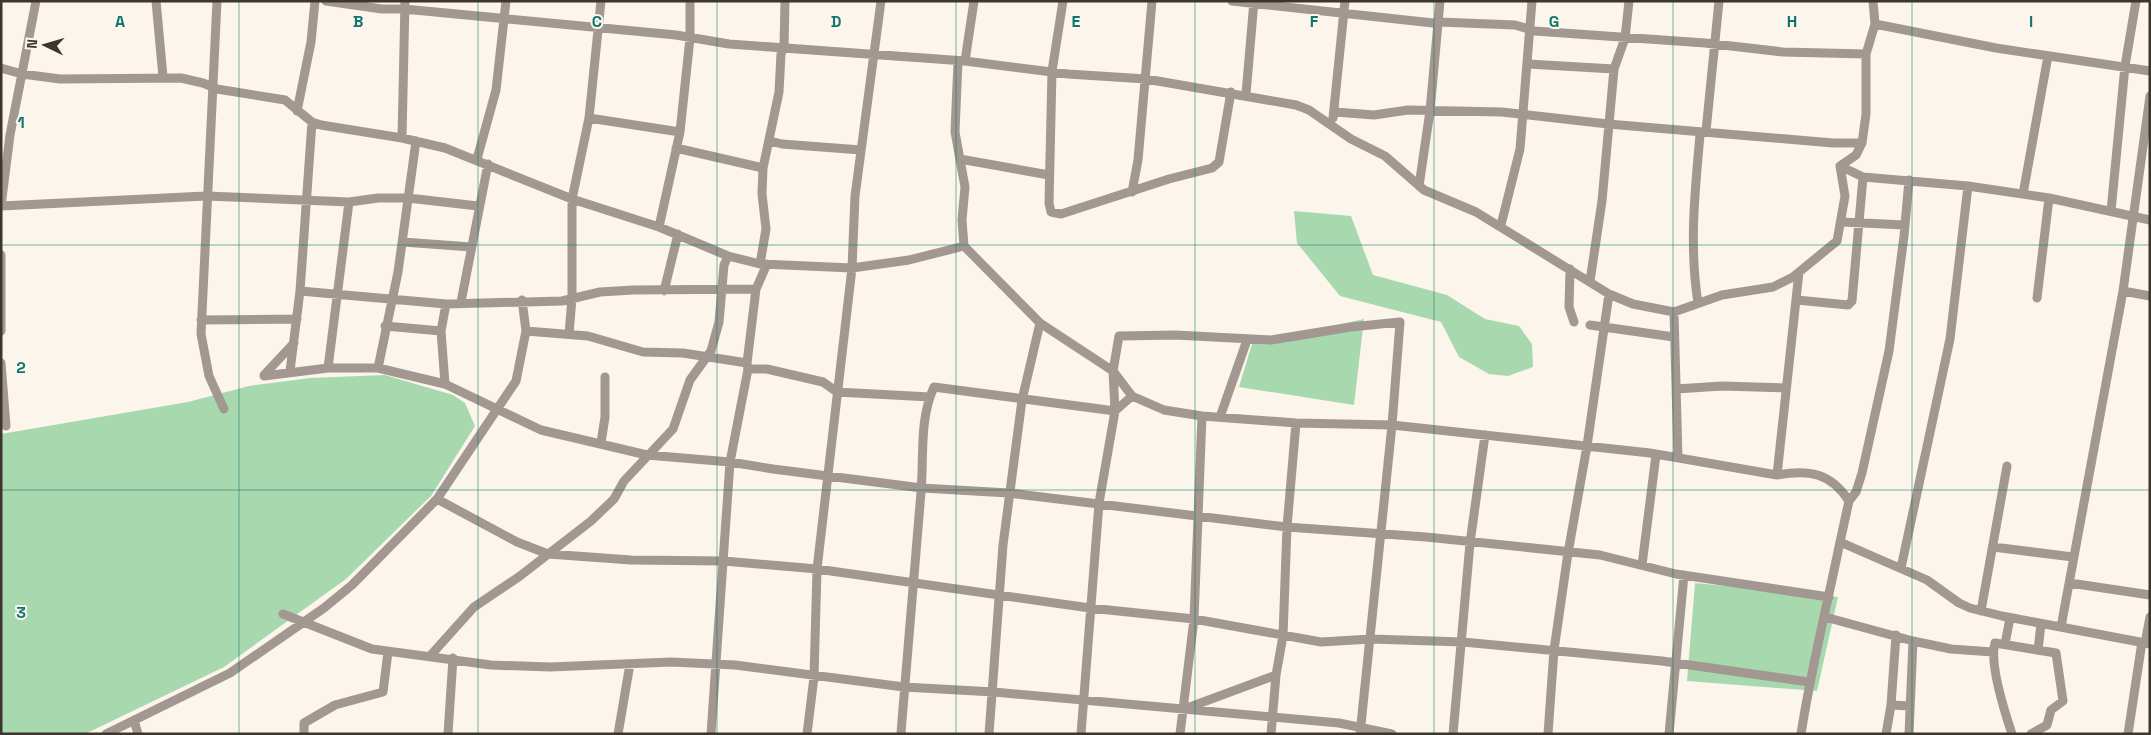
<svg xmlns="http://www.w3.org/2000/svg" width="2151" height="735" viewBox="0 0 2151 735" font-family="'Space Grotesk',sans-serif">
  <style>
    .green { fill: #a8d8ae }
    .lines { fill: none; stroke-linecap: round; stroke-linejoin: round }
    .minor { stroke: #a29791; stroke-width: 9 }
    .grid { fill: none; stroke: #0f766e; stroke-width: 1; stroke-opacity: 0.55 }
    .grid-label { font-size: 16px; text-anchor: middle; font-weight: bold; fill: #0f766e; stroke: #fcf5ec; stroke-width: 4; stroke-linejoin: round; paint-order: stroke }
  </style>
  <rect width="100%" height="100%" fill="#fcf5ec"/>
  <path class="green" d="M 1294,211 L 1351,216 L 1373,275 L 1447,295 L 1485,319 L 1519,326 L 1532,344 L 1533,367 L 1508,376 L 1489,374 L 1459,357 L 1441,322 L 1340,296 L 1297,243 Z
    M 1364,319 L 1354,405 L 1239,387 L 1252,344 Z
    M 385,375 L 453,395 L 465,403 L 475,426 L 431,496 L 346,579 L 224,667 L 85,734 L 4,734 L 1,731 L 1,434 L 188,402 L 249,386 L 310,378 Z
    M 1695,583 L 1838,597 L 1817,691 L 1687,681 Z"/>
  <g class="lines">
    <path class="minor" d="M 156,1 L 163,77
      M 217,1 L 201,334 L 209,376 L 224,409
      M 326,1 L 382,9 L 404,9 L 676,35 L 729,44 L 965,61 L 1068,74 L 1146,79 L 1296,105 L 1309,110 L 1351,139 L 1385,156 L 1424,190 L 1476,212 L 1609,294 L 1633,304 L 1674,312 L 1722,295 L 1773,287 L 1793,277 L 1837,241 L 1845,196 L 1840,166 L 1856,155 L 1862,143 L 1866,114 L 1866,54 L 1875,24
      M 1063,1 L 1052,71 L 1049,203 L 1051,212 L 1061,214 L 1169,179 L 1212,168 L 1219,162 L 1231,92
      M 1232,1 L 1433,23 L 1439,22 L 1515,25 L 1535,31 L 1705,43 L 1783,52 L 1866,54
      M 1873,1 L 1875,24 L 1996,48 L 2150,71
      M 958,61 L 955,132 L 965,187 L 962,220 L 964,246 L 1040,323 L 1113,371 L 1132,396 L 1164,410 L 1202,416 L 1296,423 L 1392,425 L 1650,453 L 1777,475 C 1809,469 1831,473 1849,501 L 1840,542 L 1927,580 L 1959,603 L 1970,608 L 2002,616 L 2145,643
      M 965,61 L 974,1
      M 1528,64 L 1614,69
      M 1,68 L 22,74 L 60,79 L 181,78 L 203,83 L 217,89 L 285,100 L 312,122 L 321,125 L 402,138 L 445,148 L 572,199 L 659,227 L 728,256 L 760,264 L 852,268 L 909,260 L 964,246
      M 1246,94 L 1254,1
      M 297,111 L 311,42 L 315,1
      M 1335,112 L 1374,115 L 1408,110 L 1502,112 L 1608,124 L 1833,143 L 1862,143
      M 589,118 L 680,132
      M 1333,118 L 1345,1
      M 402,138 L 405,1
      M 770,141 L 782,144 L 861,150
      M 676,148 L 763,168
      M 477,159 L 496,90 L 506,1
      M 960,159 L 1049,175
      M 1840,166 L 1863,177 L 1968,186 L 2049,198 L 2150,220
      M 1419,186 L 1430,111 L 1440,1
      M 1132,192 L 1138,160 L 1152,1
      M 2023,194 L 2048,56
      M 1,206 L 206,196 L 349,202 L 378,198 L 408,198 L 478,206
      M 1,206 L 10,135 L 36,1
      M 2111,211 L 2125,66 L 2136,1
      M 1842,222 L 1905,225
      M 1501,225 L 1520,149 L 1532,1
      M 659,227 L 680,132 L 690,38 L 690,1
      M 403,242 L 471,247
      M 1,255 L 1,331
      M 760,264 L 766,229 L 762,194 L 763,168 L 779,92 L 781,54 L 784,47 L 785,1
      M 1570,269 L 1569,307 L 1574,322
      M 1590,281 L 1602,201 L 1614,69 L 1625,38 L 1629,1
      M 300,291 L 446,304 L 562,301 L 600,292 L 633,290 L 756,289 L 767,264
      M 664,291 L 678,234
      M 2123,291 L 2150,296
      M 2037,298 L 2049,198
      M 1797,300 L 1848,305 L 1852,301 L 1863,177
      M 461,302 L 488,164
      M 1698,303 C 1689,246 1695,191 1700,135 L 1706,131 L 1719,1
      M 1674,312 L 1678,458
      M 201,320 L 297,319
      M 1590,325 L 1674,337
      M 385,326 L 441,331
      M 526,331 L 588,336 L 643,352 L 683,353 L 747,363
      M 569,334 L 572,298 L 572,199 L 589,118 L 601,1
      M 1,363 L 6,426
      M 328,368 L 349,202
      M 378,368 L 398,272 L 416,141
      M 748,369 L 767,369 L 823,382 L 837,392 L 930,397
      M 290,371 L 300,291 L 312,122
      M 264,375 L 294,343
      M 264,376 L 328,368 L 378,368 L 445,384 L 541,430 L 647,455 L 730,462 L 773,469 L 922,488 L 1009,493 L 1287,527 L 1426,537 L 1600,555 L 1676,574 L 1829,597
      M 445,384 L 441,331 L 446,304
      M 1676,389 L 1722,386 L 1786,388
      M 1220,417 L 1247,340
      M 601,443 L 605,417 L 605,377
      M 1777,475 L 1799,272
      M 437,499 L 517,542 L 548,554 L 631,560 L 724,561 L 817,569 L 1090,608 L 1194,619 L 1321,642 L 1371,639 L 1463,642 L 1662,661 L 1809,682
      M 1849,501 L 1856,492 L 1862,473 L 1889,351 L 1904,236 L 1909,180
      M 1993,547 L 2073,557
      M 1642,565 L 1656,455
      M 1901,568 L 1950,339 L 1968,186
      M 2070,583 L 2150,595
      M 1981,611 L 2007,466
      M 283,614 L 372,649 L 491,665 L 550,667 L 671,662 L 735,665 L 904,687 L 994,692 L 1339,723 L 1392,734
      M 1825,617 L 1913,641 L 1951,649 L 1993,652
      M 2150,617 L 2145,643 L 2150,644
      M 2061,627 L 2123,291 L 2150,96
      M 2005,644 L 2010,618
      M 2038,650 L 2041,624
      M 430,656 L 474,607 L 520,576 L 591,521 L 614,499 L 624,481 L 673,429 L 690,380 L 711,351 L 719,322 L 724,265 L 728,256
      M 1891,705 L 1910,706
      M 1187,708 L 1276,675
      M 134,720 L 138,734
      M 106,734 L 230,673 L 324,608 L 352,585 L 437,499 L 516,381 L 526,331 L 522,300
      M 304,734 L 304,723 L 335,705 L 383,692 L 388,652
      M 448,734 L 453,658
      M 618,734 L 630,664
      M 711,734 L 730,462 L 748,369 L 747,363 L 756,289
      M 807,734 L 814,677 L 817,569 L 852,268 L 855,196 L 881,1
      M 901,734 C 907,653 914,572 921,492 C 924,458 919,419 934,387 L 1115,411 L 1132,396
      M 989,734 L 1003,545 L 1022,400 L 1040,323
      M 1081,734 L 1099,503 L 1115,411 L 1113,371 L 1119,336 L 1175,335 L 1271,340 L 1351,327 L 1400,322 L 1392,425 L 1360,734
      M 1180,734 L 1194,619 L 1202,416
      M 1271,734 L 1276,675 L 1283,636 L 1287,527 L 1296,423
      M 1453,734 L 1470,543 L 1485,435
      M 1548,734 L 1554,650 L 1568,553 L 1587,446 L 1609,294
      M 1669,734 L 1684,575
      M 1801,734 C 1811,669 1827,606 1840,542
      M 1886,734 L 1891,705 L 1896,635
      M 1909,734 L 1913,641
      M 2012,734 C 2005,713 1989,663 1995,643 L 2056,653 L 2063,701 L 2051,710 L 2047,725 L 2031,734
      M 2128,734 L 2142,642"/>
  </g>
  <path class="grid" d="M 239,1 L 239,734M 478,1 L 478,734M 717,1 L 717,734M 956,1 L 956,734M 1195,1 L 1195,734M 1434,1 L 1434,734M 1673,1 L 1673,734M 1912,1 L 1912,734M 1,245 L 2150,245M 1,490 L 2150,490"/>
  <g class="grid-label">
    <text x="120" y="27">A</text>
    <text x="358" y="27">B</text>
    <text x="597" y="27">C</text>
    <text x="836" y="27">D</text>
    <text x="1076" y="27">E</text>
    <text x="1314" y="27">F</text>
    <text x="1554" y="27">G</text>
    <text x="1792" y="27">H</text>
    <text x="2031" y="27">I</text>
    <text x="21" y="128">1</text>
    <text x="21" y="373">2</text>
    <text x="21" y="618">3</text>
  </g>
  <rect width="2151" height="735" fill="none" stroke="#3d362e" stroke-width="5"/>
  <g transform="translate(45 45) rotate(275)" stroke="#fcf5ec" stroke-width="4" paint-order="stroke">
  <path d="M0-4L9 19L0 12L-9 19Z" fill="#3d362e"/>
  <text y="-8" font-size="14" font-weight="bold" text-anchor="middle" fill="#3d362e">N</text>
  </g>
</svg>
